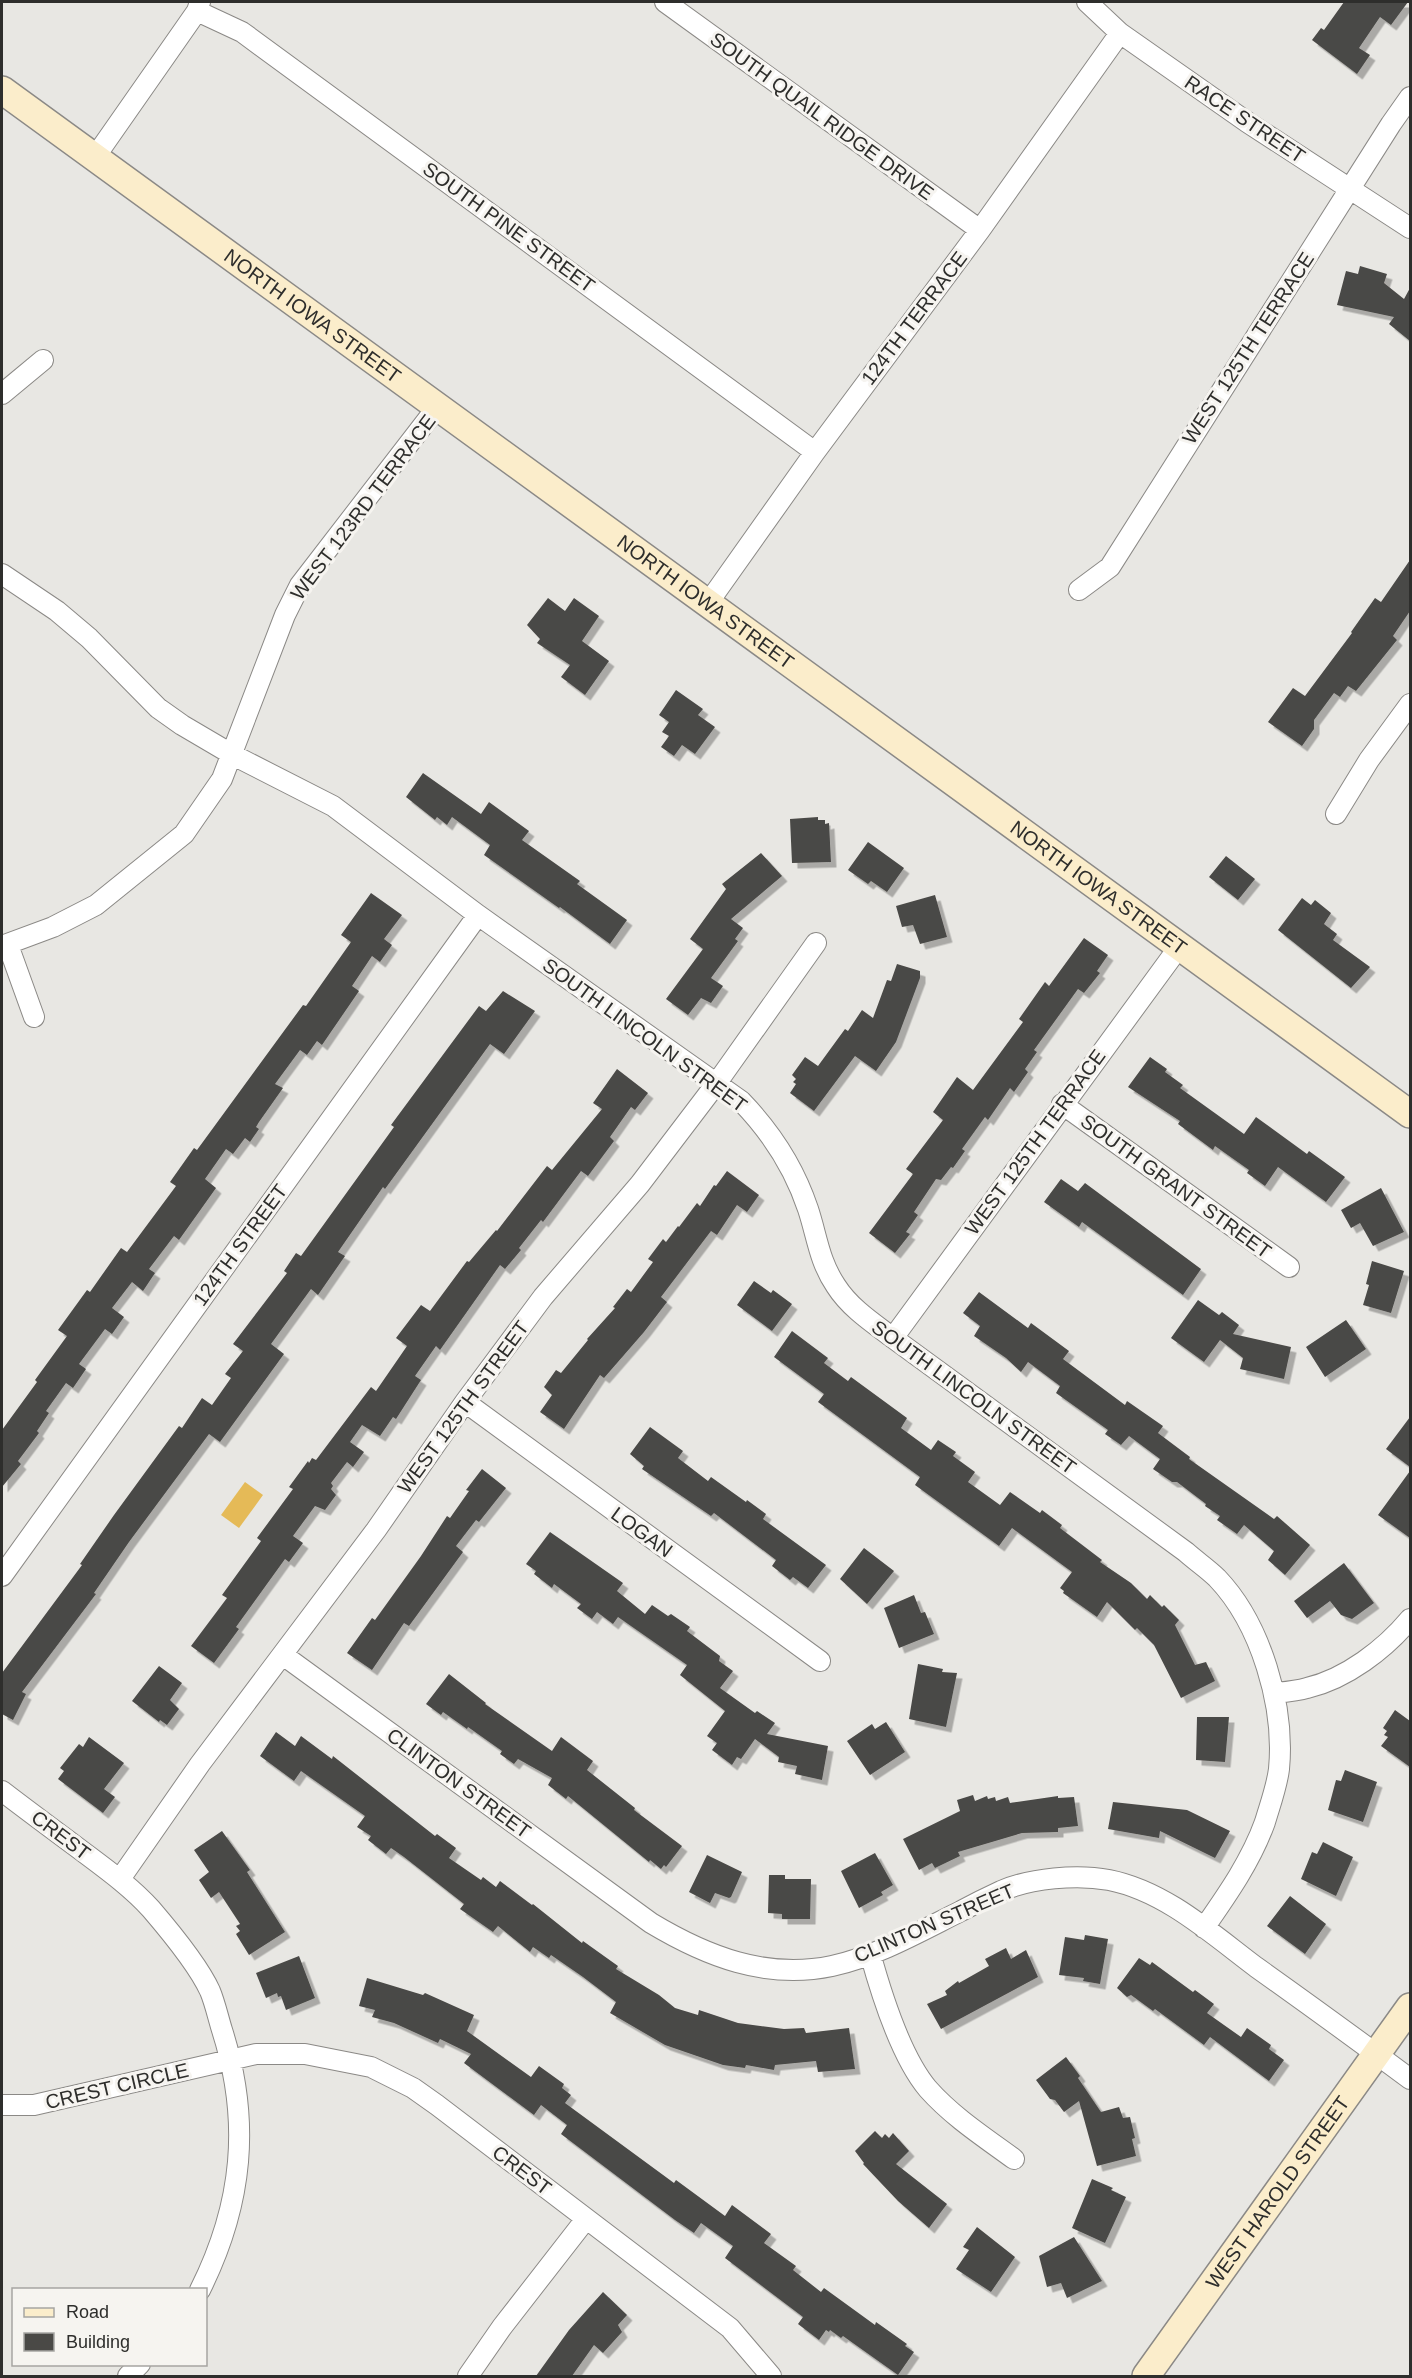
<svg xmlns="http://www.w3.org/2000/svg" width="1412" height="2378" viewBox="0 0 1412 2378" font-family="Arial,sans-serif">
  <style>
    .water { fill: #e5ba57 }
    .building { fill: #4a4946; filter: url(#shadow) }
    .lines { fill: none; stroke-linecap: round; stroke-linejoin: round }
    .street-casing { stroke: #8b8986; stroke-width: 22 }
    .secondary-casing { stroke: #8b8986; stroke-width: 30 }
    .street { stroke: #fff; stroke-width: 20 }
    .secondary { stroke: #fbedcb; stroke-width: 27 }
    .labels { text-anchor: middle; stroke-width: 6; stroke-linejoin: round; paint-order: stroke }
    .street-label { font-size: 20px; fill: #2e2e2c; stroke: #f6f4f0 }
  </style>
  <defs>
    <filter id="shadow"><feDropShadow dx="5.5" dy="5.5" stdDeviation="0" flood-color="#0004"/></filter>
  </defs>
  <rect width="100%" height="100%" fill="#e8e7e3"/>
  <path class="water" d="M 245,1482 L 263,1495 L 239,1528 L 221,1515 Z"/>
  <path class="building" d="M 1344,2 L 1408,2 L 1391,25 L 1380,17 L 1359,48 L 1370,55 L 1357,74 L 1312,40 L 1321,28 L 1324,30 Z
    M 1360,266 L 1387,274 L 1384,283 L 1404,299 L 1410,288 L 1410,341 L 1389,324 L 1394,317 L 1337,305 L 1346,271 L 1358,274 Z
    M 1410,560 L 1410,611 L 1393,636 L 1397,640 L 1356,691 L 1348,686 L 1340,697 L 1334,693 L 1314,720 L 1314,729 L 1302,746 L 1268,722 L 1293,688 L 1305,696 L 1352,633 L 1351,632 L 1375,598 L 1381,602 Z
    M 548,598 L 565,611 L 574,598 L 599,616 L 582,641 L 609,661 L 585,695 L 561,677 L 570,665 L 537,643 L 540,639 L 527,625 Z
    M 676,690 L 703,709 L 698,715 L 715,727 L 695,754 L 682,745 L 674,756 L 661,747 L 669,736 L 662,732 L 669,722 L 659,715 Z
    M 423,773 L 481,814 L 489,802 L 529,831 L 522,840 L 580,881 L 577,884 L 627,920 L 610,944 L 560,907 L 559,908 L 484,855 L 490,845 L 452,817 L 447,825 L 437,817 L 435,820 L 406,797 Z
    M 818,817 L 818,820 L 825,820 L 825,824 L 829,823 L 831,862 L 792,863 L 790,819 Z
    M 868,842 L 904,868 L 887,892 L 871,881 L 868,884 L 848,870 Z
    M 761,853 L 782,876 L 731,919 L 743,928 L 735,939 L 738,941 L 711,978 L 723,986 L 711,1003 L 701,998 L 688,1015 L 666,999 L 703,949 L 690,939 L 726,889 L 722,884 Z
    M 1226,856 L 1255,879 L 1238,900 L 1209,877 Z
    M 371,893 L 402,915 L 384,939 L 392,945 L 380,962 L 372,956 L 352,986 L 359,991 L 322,1045 L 317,1041 L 307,1055 L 300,1050 L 275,1084 L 283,1088 L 259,1122 L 256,1127 L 259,1129 L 250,1142 L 245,1138 L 233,1154 L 226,1149 L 205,1179 L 216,1188 L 179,1240 L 174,1236 L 149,1269 L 155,1273 L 143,1291 L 132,1282 L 112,1308 L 124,1317 L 112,1334 L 105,1329 L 79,1364 L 86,1369 L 73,1388 L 66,1383 L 46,1411 L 49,1413 L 37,1431 L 39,1433 L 18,1461 L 21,1464 L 2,1487 L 2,1430 L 37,1382 L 35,1380 L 67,1336 L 58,1330 L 87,1290 L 90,1292 L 121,1248 L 127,1252 L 176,1186 L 170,1182 L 194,1148 L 197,1150 L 303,1005 L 306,1006 L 351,942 L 341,935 Z
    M 935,895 L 947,937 L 920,944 L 913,925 L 902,927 L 896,906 Z
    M 1302,898 L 1311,905 L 1315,900 L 1331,913 L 1324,924 L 1337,934 L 1333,940 L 1370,967 L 1351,988 L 1278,930 Z
    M 1084,938 L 1108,955 L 1097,971 L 1100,973 L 1084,993 L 1078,989 L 1034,1050 L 1037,1052 L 1025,1069 L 1028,1072 L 1014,1092 L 1010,1088 L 988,1120 L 985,1117 L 962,1149 L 965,1151 L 953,1168 L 951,1167 L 941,1180 L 936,1179 L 914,1212 L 918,1215 L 906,1232 L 910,1234 L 895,1253 L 869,1233 L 913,1174 L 906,1169 L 943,1120 L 933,1112 L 957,1077 L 973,1090 L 1023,1022 L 1019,1019 L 1045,982 L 1049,986 Z
    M 897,964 L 920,971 L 920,978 L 896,1042 L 876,1071 L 855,1056 L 814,1111 L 790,1093 L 796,1084 L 793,1082 L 796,1079 L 792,1075 L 805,1057 L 818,1066 L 845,1029 L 848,1031 L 862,1010 L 873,1018 L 887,980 L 891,981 Z
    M 503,991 L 535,1011 L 504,1054 L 490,1044 L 385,1189 L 383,1187 L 338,1252 L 345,1256 L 318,1295 L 311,1289 L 271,1344 L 284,1354 L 220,1442 L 209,1434 L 129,1542 L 94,1593 L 96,1594 L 22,1692 L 26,1694 L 13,1720 L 2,1714 L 2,1673 L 82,1565 L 80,1564 L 114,1515 L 179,1426 L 182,1428 L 202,1398 L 212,1405 L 231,1378 L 225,1374 L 243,1351 L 233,1344 L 287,1273 L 284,1271 L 296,1253 L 301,1256 L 394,1127 L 391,1125 L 479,1006 L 486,1011 Z
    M 1150,1057 L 1167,1069 L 1165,1072 L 1183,1085 L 1180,1088 L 1244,1134 L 1256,1117 L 1307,1154 L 1309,1151 L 1345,1177 L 1326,1202 L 1278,1167 L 1265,1186 L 1247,1173 L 1249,1170 L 1215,1146 L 1213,1150 L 1178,1124 L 1180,1121 L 1128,1087 Z
    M 617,1069 L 648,1093 L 635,1110 L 631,1107 L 610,1137 L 614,1141 L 588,1176 L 581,1171 L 543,1222 L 541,1220 L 519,1248 L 521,1250 L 505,1269 L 500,1265 L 440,1350 L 436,1346 L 415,1376 L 421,1380 L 396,1419 L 393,1417 L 380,1436 L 362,1425 L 350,1442 L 364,1452 L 353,1467 L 347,1462 L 331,1483 L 333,1486 L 331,1489 L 336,1495 L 325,1510 L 315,1506 L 293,1536 L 303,1543 L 289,1562 L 285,1559 L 236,1627 L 239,1629 L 214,1663 L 191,1646 L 227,1598 L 222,1595 L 261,1541 L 257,1538 L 293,1489 L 289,1487 L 308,1461 L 309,1463 L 312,1458 L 316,1460 L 371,1387 L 376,1391 L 407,1346 L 396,1338 L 421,1305 L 430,1311 L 467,1261 L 469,1262 L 496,1230 L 497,1231 L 547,1166 L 552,1170 L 602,1109 L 593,1103 Z
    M 727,1171 L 759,1195 L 747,1212 L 737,1205 L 717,1235 L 711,1231 L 661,1297 L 667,1302 L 644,1332 L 604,1378 L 600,1375 L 564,1429 L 540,1412 L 552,1395 L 544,1387 L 556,1370 L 561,1373 L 588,1340 L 587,1339 L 615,1308 L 613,1307 L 627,1289 L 631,1292 L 653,1262 L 648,1259 L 663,1239 L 666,1242 L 678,1226 L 679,1227 L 697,1203 L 700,1206 L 714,1185 L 716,1186 Z
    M 1061,1179 L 1078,1191 L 1085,1183 L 1201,1269 L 1183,1295 L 1082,1222 L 1079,1227 L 1044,1202 Z
    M 1381,1188 L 1404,1232 L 1373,1246 L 1360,1223 L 1351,1228 L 1341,1210 Z
    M 1372,1261 L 1404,1271 L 1391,1313 L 1363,1305 L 1369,1285 L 1366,1284 Z
    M 754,1281 L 771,1293 L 773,1290 L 792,1304 L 772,1331 L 737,1305 Z
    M 979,1292 L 1028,1328 L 1031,1323 L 1069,1351 L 1063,1359 L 1125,1405 L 1127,1401 L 1163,1426 L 1158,1433 L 1190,1457 L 1189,1459 L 1274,1519 L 1277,1516 L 1310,1545 L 1285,1575 L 1268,1560 L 1274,1551 L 1244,1525 L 1237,1534 L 1217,1520 L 1220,1516 L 1205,1506 L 1206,1504 L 1177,1482 L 1172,1482 L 1153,1469 L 1160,1459 L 1129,1436 L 1121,1445 L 1105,1434 L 1108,1430 L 1056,1393 L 1060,1386 L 1028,1362 L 1021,1372 L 1006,1358 L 974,1336 L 980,1326 L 963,1313 Z
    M 1198,1300 L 1219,1315 L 1222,1312 L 1239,1325 L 1233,1334 L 1291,1347 L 1284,1379 L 1240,1369 L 1243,1358 L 1220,1340 L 1204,1362 L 1171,1338 Z
    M 1346,1320 L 1366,1349 L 1325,1377 L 1306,1347 Z
    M 792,1331 L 828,1358 L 824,1363 L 848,1381 L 851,1377 L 907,1418 L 901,1428 L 931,1450 L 938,1440 L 956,1452 L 953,1456 L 975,1472 L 968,1482 L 1000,1505 L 1010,1492 L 1040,1513 L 1042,1510 L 1062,1525 L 1060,1528 L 1102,1560 L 1100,1562 L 1131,1583 L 1147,1599 L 1150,1595 L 1162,1607 L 1164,1605 L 1179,1620 L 1175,1625 L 1195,1665 L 1206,1662 L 1215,1681 L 1181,1698 L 1154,1645 L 1137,1628 L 1135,1630 L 1107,1602 L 1097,1617 L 1063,1593 L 1064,1591 L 1060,1588 L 1072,1572 L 1012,1528 L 999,1546 L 915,1485 L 920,1477 L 818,1402 L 824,1394 L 774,1357 Z
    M 1410,1417 L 1410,1467 L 1386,1449 Z
    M 650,1427 L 683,1451 L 678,1458 L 708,1481 L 711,1477 L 746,1502 L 747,1500 L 766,1514 L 763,1519 L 826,1565 L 808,1588 L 793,1577 L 790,1580 L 772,1566 L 776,1560 L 714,1513 L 711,1516 L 642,1469 L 644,1466 L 630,1454 Z
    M 482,1469 L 506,1488 L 479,1522 L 476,1520 L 456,1546 L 463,1552 L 409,1626 L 404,1623 L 372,1670 L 347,1653 L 372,1618 L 375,1620 L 421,1556 L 447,1516 L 450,1518 L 469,1491 L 466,1490 Z
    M 1410,1471 L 1410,1538 L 1378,1515 Z
    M 550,1532 L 623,1583 L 617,1591 L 645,1614 L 652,1605 L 668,1616 L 671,1614 L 690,1627 L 687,1631 L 720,1656 L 719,1661 L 733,1671 L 720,1688 L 755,1713 L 757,1711 L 775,1723 L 767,1734 L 828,1746 L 822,1780 L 795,1774 L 797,1766 L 778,1762 L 779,1757 L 755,1739 L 741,1759 L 737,1757 L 732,1765 L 712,1750 L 717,1743 L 707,1736 L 725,1711 L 680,1675 L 687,1665 L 618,1617 L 613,1624 L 597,1612 L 592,1619 L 577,1608 L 581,1604 L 554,1584 L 552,1588 L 534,1574 L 536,1571 L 526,1564 Z
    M 864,1548 L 894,1571 L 867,1604 L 840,1579 Z
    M 1344,1563 L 1374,1603 L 1352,1619 L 1341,1615 L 1330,1601 L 1307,1618 L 1294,1601 Z
    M 914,1595 L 921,1613 L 925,1612 L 934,1634 L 899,1648 L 884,1608 Z
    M 918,1664 L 943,1669 L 942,1672 L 957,1673 L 946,1727 L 909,1719 Z
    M 159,1666 L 182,1683 L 170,1700 L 179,1709 L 167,1725 L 160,1720 L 159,1722 L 132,1701 Z
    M 449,1674 L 486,1703 L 485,1704 L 552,1751 L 561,1737 L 593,1761 L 587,1770 L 635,1808 L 634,1810 L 682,1846 L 666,1867 L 664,1865 L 661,1869 L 650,1860 L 649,1862 L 568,1796 L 566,1799 L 548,1785 L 552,1778 L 518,1759 L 514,1764 L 500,1754 L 502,1751 L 468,1727 L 467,1729 L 443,1712 L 441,1715 L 426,1704 Z
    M 1395,1710 L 1410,1721 L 1410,1767 L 1381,1746 L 1388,1737 L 1384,1735 L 1387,1731 L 1383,1728 Z
    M 1197,1717 L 1229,1717 L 1225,1762 L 1196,1760 Z
    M 886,1722 L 905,1752 L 870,1775 L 847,1741 L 872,1724 L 875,1729 Z
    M 276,1732 L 295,1746 L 301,1736 L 332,1759 L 333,1756 L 435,1836 L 437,1834 L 456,1848 L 449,1858 L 481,1880 L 483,1877 L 496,1887 L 500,1881 L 532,1905 L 533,1904 L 582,1943 L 583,1941 L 618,1966 L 616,1969 L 659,1995 L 675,2008 L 698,2015 L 699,2010 L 738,2023 L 784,2029 L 804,2028 L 806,2033 L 849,2028 L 855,2069 L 818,2072 L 816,2061 L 775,2065 L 774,2070 L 746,2065 L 745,2068 L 723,2065 L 665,2045 L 610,2013 L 616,2002 L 583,1977 L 551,1955 L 549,1958 L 533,1947 L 530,1952 L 498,1926 L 493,1932 L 460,1909 L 464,1904 L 404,1857 L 391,1848 L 386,1854 L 368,1840 L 371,1836 L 357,1827 L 365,1816 L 301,1771 L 294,1781 L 260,1756 Z
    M 89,1737 L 124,1763 L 104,1789 L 115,1797 L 103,1813 L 58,1779 L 64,1771 L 60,1768 L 79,1744 L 83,1747 Z
    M 1345,1770 L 1377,1782 L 1363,1822 L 1328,1810 L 1336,1780 L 1341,1781 Z
    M 973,1795 L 975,1801 L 987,1796 L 988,1799 L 995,1797 L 996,1801 L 1008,1797 L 1010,1803 L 1058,1796 L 1058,1798 L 1074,1797 L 1078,1826 L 1058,1828 L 1058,1832 L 1022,1833 L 958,1852 L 960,1856 L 935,1868 L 932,1863 L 919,1870 L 903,1839 L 960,1811 L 957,1800 Z
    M 1113,1802 L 1187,1810 L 1230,1831 L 1215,1858 L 1160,1831 L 1159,1838 L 1108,1829 Z
    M 222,1831 L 250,1870 L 247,1872 L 285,1932 L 249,1955 L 236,1934 L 240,1931 L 236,1926 L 240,1924 L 219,1892 L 211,1898 L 199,1880 L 209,1872 L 194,1850 Z
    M 1323,1842 L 1353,1857 L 1336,1896 L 1301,1879 L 1312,1852 L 1317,1854 Z
    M 875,1853 L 893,1885 L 881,1892 L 883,1895 L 859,1908 L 841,1871 Z
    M 707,1855 L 742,1872 L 731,1897 L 729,1898 L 715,1893 L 710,1903 L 689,1892 Z
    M 769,1875 L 785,1875 L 785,1879 L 811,1879 L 810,1919 L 782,1919 L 782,1914 L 768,1913 Z
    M 1290,1896 L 1326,1924 L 1305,1954 L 1267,1926 Z
    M 1085,1935 L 1108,1939 L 1100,1984 L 1083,1981 L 1084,1978 L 1059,1975 L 1065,1937 L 1084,1940 Z
    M 1006,1948 L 1011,1959 L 1026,1950 L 1038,1977 L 941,2029 L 927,2004 L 947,1995 L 945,1991 L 958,1981 L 959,1983 L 989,1966 L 985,1959 Z
    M 299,1956 L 315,1998 L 286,2010 L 281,1996 L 278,1997 L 277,1993 L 266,1998 L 256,1973 Z
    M 1139,1958 L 1150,1965 L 1152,1962 L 1193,1992 L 1195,1990 L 1214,2004 L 1207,2013 L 1241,2037 L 1247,2028 L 1271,2045 L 1269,2049 L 1284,2060 L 1269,2081 L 1210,2037 L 1204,2045 L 1155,2009 L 1153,2011 L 1131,1995 L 1127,1997 L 1117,1988 Z
    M 367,1978 L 423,1995 L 425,1993 L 474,2015 L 467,2031 L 531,2077 L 539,2066 L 564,2084 L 562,2088 L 571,2095 L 565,2103 L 674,2183 L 676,2180 L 725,2216 L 732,2205 L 771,2234 L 764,2243 L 796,2266 L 793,2270 L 821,2292 L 824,2288 L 875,2325 L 876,2322 L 907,2344 L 905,2346 L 914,2352 L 898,2375 L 843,2336 L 841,2338 L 830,2330 L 829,2332 L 826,2330 L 819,2340 L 798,2324 L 803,2317 L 725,2258 L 733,2246 L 701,2223 L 694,2233 L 675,2220 L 561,2134 L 567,2125 L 541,2105 L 534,2115 L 464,2063 L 471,2054 L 440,2039 L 438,2043 L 394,2023 L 372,2017 L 375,2010 L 359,2006 Z
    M 1066,2057 L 1080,2076 L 1078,2078 L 1101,2112 L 1119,2107 L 1123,2118 L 1130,2117 L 1135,2138 L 1132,2139 L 1136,2156 L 1097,2166 L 1079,2101 L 1064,2112 L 1055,2100 L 1050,2099 L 1036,2080 Z
    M 875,2131 L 882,2138 L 885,2134 L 889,2138 L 893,2133 L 909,2151 L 896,2164 L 947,2204 L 929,2228 L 898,2201 L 863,2164 L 864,2163 L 855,2151 Z
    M 1092,2179 L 1113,2188 L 1111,2190 L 1126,2197 L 1105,2243 L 1072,2228 Z
    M 977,2227 L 1015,2257 L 991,2292 L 956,2269 L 969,2250 L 963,2247 Z
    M 1074,2237 L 1102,2281 L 1067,2298 L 1061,2283 L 1047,2287 L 1039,2256 Z
    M 603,2292 L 627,2315 L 618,2325 L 622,2332 L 603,2353 L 594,2345 L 572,2376 L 536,2376 L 569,2330 Z"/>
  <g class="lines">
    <defs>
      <path id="street" d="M 665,2 L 980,230
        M 1087,2 L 1120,33 L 1247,122 L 1410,228
        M 197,11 L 242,32 L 815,452
        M 95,157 L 197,11 L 200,2
        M 2,394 L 43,360
        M 2,574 L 57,611 L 89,638 L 158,708 L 182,725 L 233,755 L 333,806 L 478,915 L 741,1101 C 772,1133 794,1167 808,1209 C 817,1236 819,1261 836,1286 C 850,1308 873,1323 893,1338 L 1186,1552 C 1196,1561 1208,1569 1217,1578 C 1261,1624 1285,1706 1279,1769 C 1277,1786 1270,1805 1265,1822 C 1251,1861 1227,1895 1204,1928
        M 1079,590 L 1110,567 L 1391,124 L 1410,97
        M 708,603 L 815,452 L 980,230 L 1120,33
        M 1336,814 L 1369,760 L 1410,704
        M 8,945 L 34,1017
        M 2,946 L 53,927 L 96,905 L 184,834 L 222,779 L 285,615 L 300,585 L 438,406
        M 1062,1104 L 1289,1267
        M 893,1338 L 1179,947
        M 465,1402 L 820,1661
        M 2,1576 L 478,915
        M 283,1655 L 651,1923 C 706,1956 766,1980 832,1966 C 877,1956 919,1932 961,1911 C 974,1904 988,1897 1001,1891 C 1031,1878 1077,1874 1109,1880 C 1165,1891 1212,1934 1256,1967 C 1308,2004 1359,2041 1410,2079
        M 1275,1693 C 1285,1692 1297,1691 1307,1688 C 1346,1679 1385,1649 1410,1619
        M 2,1791 C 28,1811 55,1831 82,1851 C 106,1869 131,1887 151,1909 C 169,1930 199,1967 210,1991 C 215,2003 218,2017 222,2030 C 251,2121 243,2204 200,2290
        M 120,1879 L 200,1764 L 376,1530 L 465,1402 L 543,1297 L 640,1184 L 716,1084 L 816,943
        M 870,1953 C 881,1993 901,2057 928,2089 C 953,2117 984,2137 1014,2159
        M 2,2105 L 34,2105 L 256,2054 L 305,2054 L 371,2067 L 413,2088 L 437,2105 L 730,2328 L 771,2376
        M 128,2376 L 140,2364
        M 468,2376 L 502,2327 L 586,2219"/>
      <g id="secondary">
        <path id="s1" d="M 2,90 L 1410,1114"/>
        <path id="s2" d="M 1146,2376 L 1410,2007"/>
      </g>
    </defs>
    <use href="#street" class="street-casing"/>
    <use href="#secondary" class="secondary-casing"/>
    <use href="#street" class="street"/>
    <use href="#secondary" class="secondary"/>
  </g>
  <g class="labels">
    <g class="street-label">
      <text transform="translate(822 116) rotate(36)" y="7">SOUTH QUAIL RIDGE DRIVE</text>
      <text transform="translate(1245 119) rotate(34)" y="7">RACE STREET</text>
      <text transform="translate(509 227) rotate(36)" y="7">SOUTH PINE STREET</text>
      <text dy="7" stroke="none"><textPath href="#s1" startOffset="384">NORTH IOWA STREET</textPath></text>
      <text transform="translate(914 318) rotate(-53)" y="7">124TH TERRACE</text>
      <text transform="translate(1248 348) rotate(-57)" y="7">WEST 125TH TERRACE</text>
      <text transform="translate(363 507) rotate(-53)" y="7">WEST 123RD TERRACE</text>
      <text dy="7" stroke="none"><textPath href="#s1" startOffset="870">NORTH IOWA STREET</textPath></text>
      <text dy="7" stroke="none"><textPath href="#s1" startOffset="1356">NORTH IOWA STREET</textPath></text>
      <text transform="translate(645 1035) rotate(36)" y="7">SOUTH LINCOLN STREET</text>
      <text transform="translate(1035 1142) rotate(-54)" y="7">WEST 125TH TERRACE</text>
      <text transform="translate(1176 1186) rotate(36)" y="7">SOUTH GRANT STREET</text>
      <text transform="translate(240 1245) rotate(-54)" y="7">124TH STREET</text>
      <text transform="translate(974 1397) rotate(36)" y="7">SOUTH LINCOLN STREET</text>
      <text transform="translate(463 1407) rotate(-54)" y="7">WEST 125TH STREET</text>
      <text transform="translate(642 1532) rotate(36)" y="7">LOGAN</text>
      <text transform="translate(459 1783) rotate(36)" y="7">CLINTON STREET</text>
      <text transform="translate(61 1835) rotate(37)" y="7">CREST</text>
      <text transform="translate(934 1923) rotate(-23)" y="7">CLINTON STREET</text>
      <text transform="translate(117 2086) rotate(-13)" y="7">CREST CIRCLE</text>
      <text transform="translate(522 2170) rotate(37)" y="7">CREST</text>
      <text dy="7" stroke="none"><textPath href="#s2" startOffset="226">WEST HAROLD STREET</textPath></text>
    </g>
  </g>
  <rect width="1412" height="2378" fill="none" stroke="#2e2e2c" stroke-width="6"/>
  <rect x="12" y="2288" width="195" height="78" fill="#f6f4f0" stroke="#a6a5a2" stroke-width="1.5"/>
  <rect x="24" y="2308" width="30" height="9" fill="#fbedcb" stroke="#a6a5a2" stroke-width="1.5"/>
  <text x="66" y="2318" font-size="18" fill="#2e2e2c">Road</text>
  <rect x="24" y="2333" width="30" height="18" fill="#4a4946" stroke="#a6a5a2" stroke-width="1.5"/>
  <text x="66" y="2348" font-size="18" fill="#2e2e2c">Building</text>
</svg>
